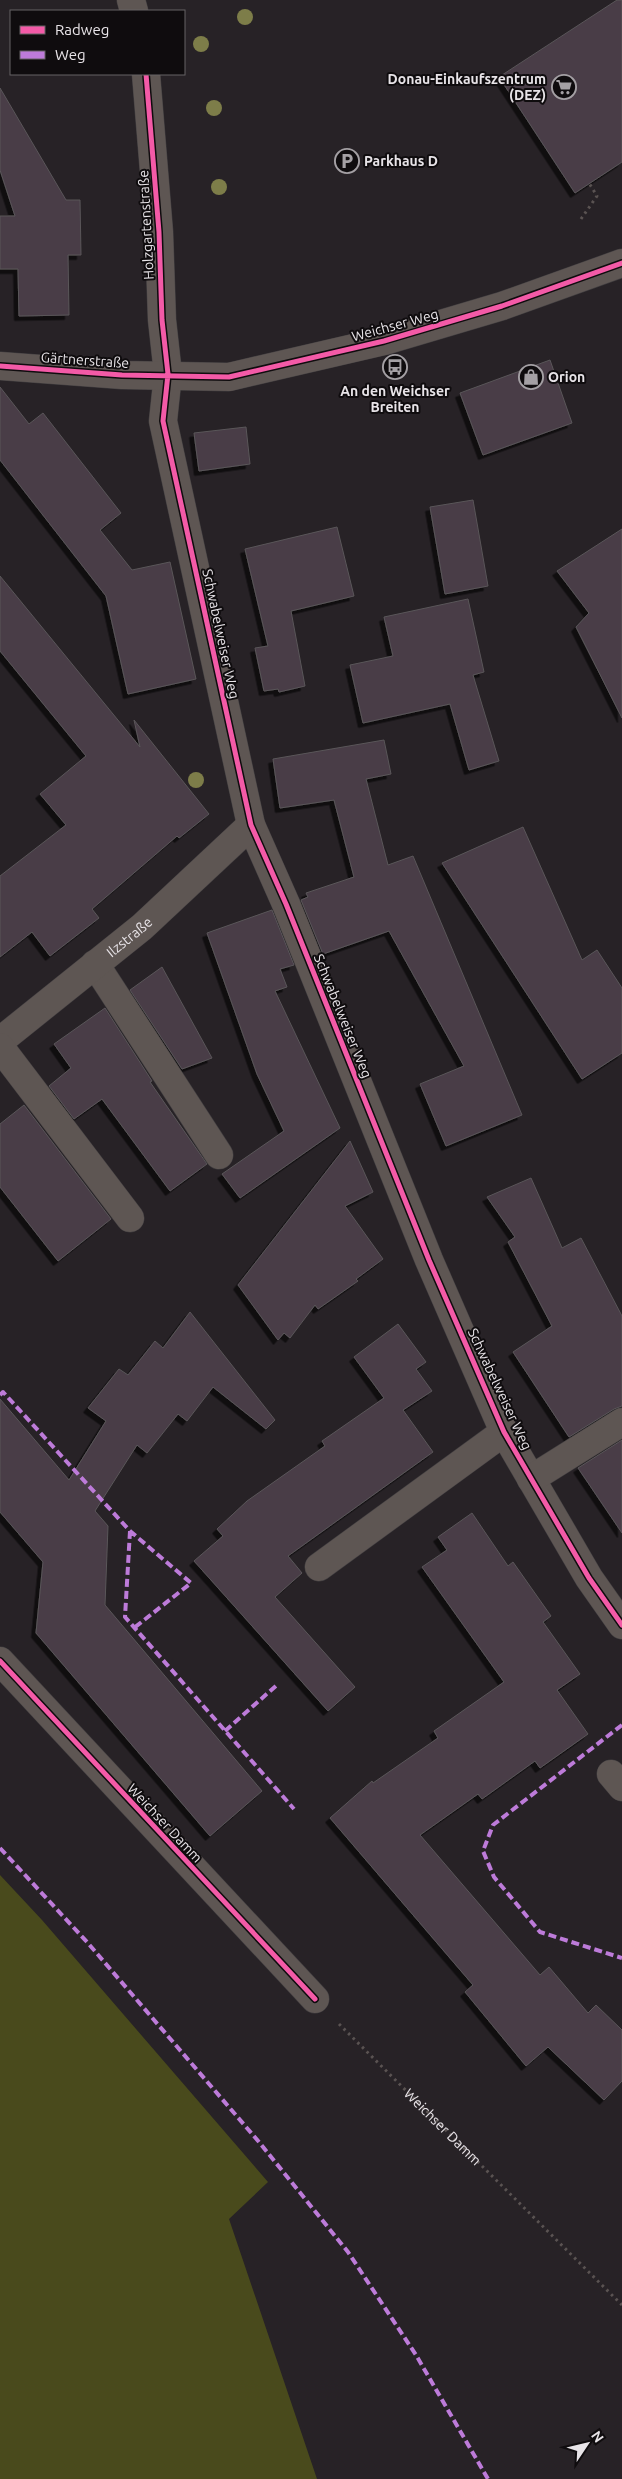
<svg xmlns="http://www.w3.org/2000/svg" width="622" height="2479" viewBox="0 0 622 2479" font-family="Ubuntu,sans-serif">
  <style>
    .green { fill: #494a1c }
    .building { fill: #483c47; stroke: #5a5659; filter: url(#shadow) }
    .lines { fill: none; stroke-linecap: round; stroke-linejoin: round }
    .minor-casing { stroke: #413e40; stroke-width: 29 }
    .path { stroke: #5a5352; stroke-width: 3; stroke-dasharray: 2.5 4; stroke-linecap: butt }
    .minor { stroke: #5e5653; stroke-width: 28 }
    .quiet { stroke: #bd7bd9; stroke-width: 4; stroke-dasharray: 8 4; stroke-linecap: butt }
    .cycleway-casing { stroke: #0f0c0e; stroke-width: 8 }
    .cycleway { stroke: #f35aa7; stroke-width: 5 }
    .tree { fill: #7d7d49 }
    .labels { text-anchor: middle; stroke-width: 4; stroke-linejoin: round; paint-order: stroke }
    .poi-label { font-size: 14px; font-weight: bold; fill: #e8e4e8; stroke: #0f0c0e; text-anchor: start }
    .street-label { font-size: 14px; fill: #e8e4e8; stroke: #0f0c0e }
  </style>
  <defs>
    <filter id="shadow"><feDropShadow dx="-4.5" dy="4.5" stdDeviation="0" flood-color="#0009"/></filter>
  </defs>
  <rect width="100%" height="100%" fill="#272226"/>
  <path class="green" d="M 0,1875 L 42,1920 L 268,2182 L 229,2219 L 317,2479 L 0,2479 Z"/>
  <path class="building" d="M 617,0 L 622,0 L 622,162 L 575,193 L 499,77 Z
    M 0,88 L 66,200 L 80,200 L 81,255 L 68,255 L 69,315 L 19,316 L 18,269 L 0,269 L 0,216 L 15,216 L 0,170 Z
    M 550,360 L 572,423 L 483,455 L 460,393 Z
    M 0,387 L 29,424 L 43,413 L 121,513 L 100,530 L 132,570 L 170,562 L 196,679 L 128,694 L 106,596 L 0,460 Z
    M 246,427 L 250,464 L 199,471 L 194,433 Z
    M 473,500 L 488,586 L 445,594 L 430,507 Z
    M 337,527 L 354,596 L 291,611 L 305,686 L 279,692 L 278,689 L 264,691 L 255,648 L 268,646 L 245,549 Z
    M 622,529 L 622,718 L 576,627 L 589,613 L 557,571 Z
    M 0,576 L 140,747 L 134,720 L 209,814 L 179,838 L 177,836 L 92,909 L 99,918 L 50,956 L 32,932 L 0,957 L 0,876 L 66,825 L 40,794 L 86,756 L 0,651 Z
    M 468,599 L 484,672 L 473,675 L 499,761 L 469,770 L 450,704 L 363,723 L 350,665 L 393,656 L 384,617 Z
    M 384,740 L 391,774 L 366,779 L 388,865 L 413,856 L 522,1115 L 446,1146 L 420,1084 L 464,1066 L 389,931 L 323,954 L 301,900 L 308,897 L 306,893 L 354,877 L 334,800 L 280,808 L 273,759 Z
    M 523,827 L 582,960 L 597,950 L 622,988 L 622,1053 L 582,1079 L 442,863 Z
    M 272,910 L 294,965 L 280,969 L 287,987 L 275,991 L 340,1128 L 240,1198 L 222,1174 L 284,1131 L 257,1074 L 207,933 Z
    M 162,967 L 212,1058 L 182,1069 L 130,990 Z
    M 105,1008 L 152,1081 L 150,1082 L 207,1164 L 170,1191 L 102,1099 L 74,1119 L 49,1086 L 71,1068 L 54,1044 Z
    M 24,1105 L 111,1219 L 58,1261 L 0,1187 L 0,1124 Z
    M 350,1141 L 373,1192 L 345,1206 L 383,1259 L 356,1279 L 358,1281 L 318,1309 L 315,1305 L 290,1338 L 284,1333 L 278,1340 L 238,1285 Z
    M 531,1178 L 562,1248 L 581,1238 L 622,1316 L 622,1406 L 614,1409 L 569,1437 L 513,1352 L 552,1326 L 508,1242 L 515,1237 L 487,1197 Z
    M 190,1312 L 275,1420 L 266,1429 L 213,1387 L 187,1421 L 178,1414 L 147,1453 L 137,1445 L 95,1511 L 108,1526 L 105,1605 L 262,1791 L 210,1836 L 36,1633 L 43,1562 L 0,1512 L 0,1399 L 69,1480 L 106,1421 L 88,1408 L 119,1369 L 128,1375 L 155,1341 L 163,1348 Z
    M 398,1324 L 426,1362 L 416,1369 L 432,1391 L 403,1410 L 433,1452 L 288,1556 L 302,1573 L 275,1597 L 355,1687 L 328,1711 L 194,1561 L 223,1536 L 217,1529 L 247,1501 L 325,1446 L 322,1441 L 384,1398 L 354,1357 Z
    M 622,1440 L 622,1533 L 578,1468 Z
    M 472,1513 L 508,1566 L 513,1562 L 551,1616 L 543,1622 L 580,1674 L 557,1690 L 588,1734 L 540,1768 L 535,1761 L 482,1799 L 478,1794 L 420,1835 L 540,1975 L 549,1967 L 588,2013 L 596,2005 L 622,2030 L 622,2081 L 604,2100 L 548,2047 L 526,2066 L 465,1992 L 473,1985 L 330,1818 L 372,1781 L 373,1783 L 438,1738 L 434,1731 L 504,1682 L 422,1567 L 447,1550 L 438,1537 Z"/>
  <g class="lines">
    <defs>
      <g id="minor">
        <path d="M 131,0 L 134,11"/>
        <path d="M 146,74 L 159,232 L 162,320 L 168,374 L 163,421 L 251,825 L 286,904 L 429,1260 L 504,1432 L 589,1578 L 622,1625"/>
        <path d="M 0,366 L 122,375 L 229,377 L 384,341 L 502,306 L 622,263"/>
        <path d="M 95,964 L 219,1155"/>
        <path id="s2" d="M 0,1041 L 142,927 L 251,825"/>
        <path d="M 0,1047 L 130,1218"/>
        <path d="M 531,1479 L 622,1422"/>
        <path d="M 319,1567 L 504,1432"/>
        <path d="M 0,1661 L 315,1999"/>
        <path d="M 611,1774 L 622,1787"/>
      </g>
    </defs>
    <use href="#minor" class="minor-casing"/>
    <g class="path">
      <path d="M 581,219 L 597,196 L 589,183"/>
      <path id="s1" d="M 339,2024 L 622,2305"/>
    </g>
    <use href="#minor" class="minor"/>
    <path class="quiet" d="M 0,1395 L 3,1392 L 130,1531 L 191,1583 L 134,1628
      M 130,1531 L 125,1617 L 294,1809
      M 622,1725 L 493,1825 L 483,1851 L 494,1877 L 540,1932 L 622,1958
      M 225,1731 L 278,1684
      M 0,1848 L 87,1942 L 259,2142 L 348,2252 L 416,2355 L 488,2479"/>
    <defs>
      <path id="cycleway" d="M 146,74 L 159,232 L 162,320 L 168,374 L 163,421 L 251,825 L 286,904 L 429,1260 L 504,1432 L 589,1578 L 622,1625
        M 0,366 L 122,375 L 229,377 L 384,341 L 502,306 L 622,263
        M 0,1661 L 315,1999"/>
    </defs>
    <use href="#cycleway" class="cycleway-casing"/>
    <use href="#cycleway" class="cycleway"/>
  </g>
  <g class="tree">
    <circle cx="245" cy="17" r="8"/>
    <circle cx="201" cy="44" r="8"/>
    <circle cx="214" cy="108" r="8"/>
    <circle cx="219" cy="187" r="8"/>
    <circle cx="196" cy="780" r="8"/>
  </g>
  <defs>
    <symbol id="supermarket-ring" viewBox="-11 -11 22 22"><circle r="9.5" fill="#0f0c0e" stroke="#a4a0a4" stroke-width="1.5"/><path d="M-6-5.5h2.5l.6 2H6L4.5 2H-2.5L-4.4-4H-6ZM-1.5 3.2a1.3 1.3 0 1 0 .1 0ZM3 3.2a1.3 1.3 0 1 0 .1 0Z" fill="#a4a0a4"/></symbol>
    <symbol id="parking-ring" viewBox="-11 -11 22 22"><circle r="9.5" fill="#0f0c0e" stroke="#a4a0a4" stroke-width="1.5"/><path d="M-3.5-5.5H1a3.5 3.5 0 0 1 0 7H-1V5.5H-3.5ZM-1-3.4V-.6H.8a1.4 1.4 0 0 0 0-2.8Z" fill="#a4a0a4"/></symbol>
    <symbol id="bus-ring" viewBox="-11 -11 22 22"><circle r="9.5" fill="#0f0c0e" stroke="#a4a0a4" stroke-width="1.5"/><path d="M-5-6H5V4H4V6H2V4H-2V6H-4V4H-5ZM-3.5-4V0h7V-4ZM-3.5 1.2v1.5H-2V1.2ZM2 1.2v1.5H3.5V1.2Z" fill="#a4a0a4"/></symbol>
    <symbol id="shop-ring" viewBox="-11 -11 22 22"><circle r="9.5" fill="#0f0c0e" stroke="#a4a0a4" stroke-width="1.5"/><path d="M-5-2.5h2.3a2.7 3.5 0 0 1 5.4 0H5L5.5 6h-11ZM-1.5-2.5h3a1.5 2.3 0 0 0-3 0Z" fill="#a4a0a4"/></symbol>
  </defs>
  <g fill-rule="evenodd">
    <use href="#supermarket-ring" x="550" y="73" width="28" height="28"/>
    <use href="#parking-ring" x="333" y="147" width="28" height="28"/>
    <use href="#bus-ring" x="381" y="353" width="28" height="28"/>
    <use href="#shop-ring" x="517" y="363" width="28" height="28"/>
  </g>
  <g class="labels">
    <g class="poi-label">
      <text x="546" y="84" text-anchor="end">Donau-Einkaufszentrum<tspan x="546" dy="16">(DEZ)</tspan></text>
      <text x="364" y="166">Parkhaus D</text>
      <text x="548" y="382">Orion</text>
      <text x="395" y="396" text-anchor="middle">An den Weichser<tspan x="395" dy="16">Breiten</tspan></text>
    </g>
    <g class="street-label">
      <text transform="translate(146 225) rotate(-93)" y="5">Holzgartenstraße</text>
      <text transform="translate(395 325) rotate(-15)" y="5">Weichser Weg</text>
      <text transform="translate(85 360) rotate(4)" y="5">Gärtnerstraße</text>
      <text transform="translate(221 634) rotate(78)" y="5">Schwabelweiser Weg</text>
      <text dy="5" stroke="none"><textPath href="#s2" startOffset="166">Ilzstraße</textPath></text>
      <text transform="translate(343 1016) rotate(68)" y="5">Schwabelweiser Weg</text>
      <text transform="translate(500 1389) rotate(65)" y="5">Schwabelweiser Weg</text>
      <text transform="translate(165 1823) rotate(47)" y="5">Weichser Damm</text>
      <text dy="5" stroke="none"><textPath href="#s1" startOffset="146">Weichser Damm</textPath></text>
    </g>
  </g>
  <rect x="10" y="10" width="175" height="65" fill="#0f0c0e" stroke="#666265"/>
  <rect x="20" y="26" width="25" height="8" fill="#f35aa7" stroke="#666265"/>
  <text x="55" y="35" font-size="15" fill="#e8e4e8">Radweg</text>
  <rect x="20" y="51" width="25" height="8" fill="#bd7bd9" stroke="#666265"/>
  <text x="55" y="60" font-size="15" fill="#e8e4e8">Weg</text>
  <g transform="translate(587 2444) rotate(55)" stroke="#0f0c0e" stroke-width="4" paint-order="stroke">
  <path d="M0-4L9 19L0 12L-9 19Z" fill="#e8e4e8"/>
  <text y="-8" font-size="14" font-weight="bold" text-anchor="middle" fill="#e8e4e8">N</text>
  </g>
</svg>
